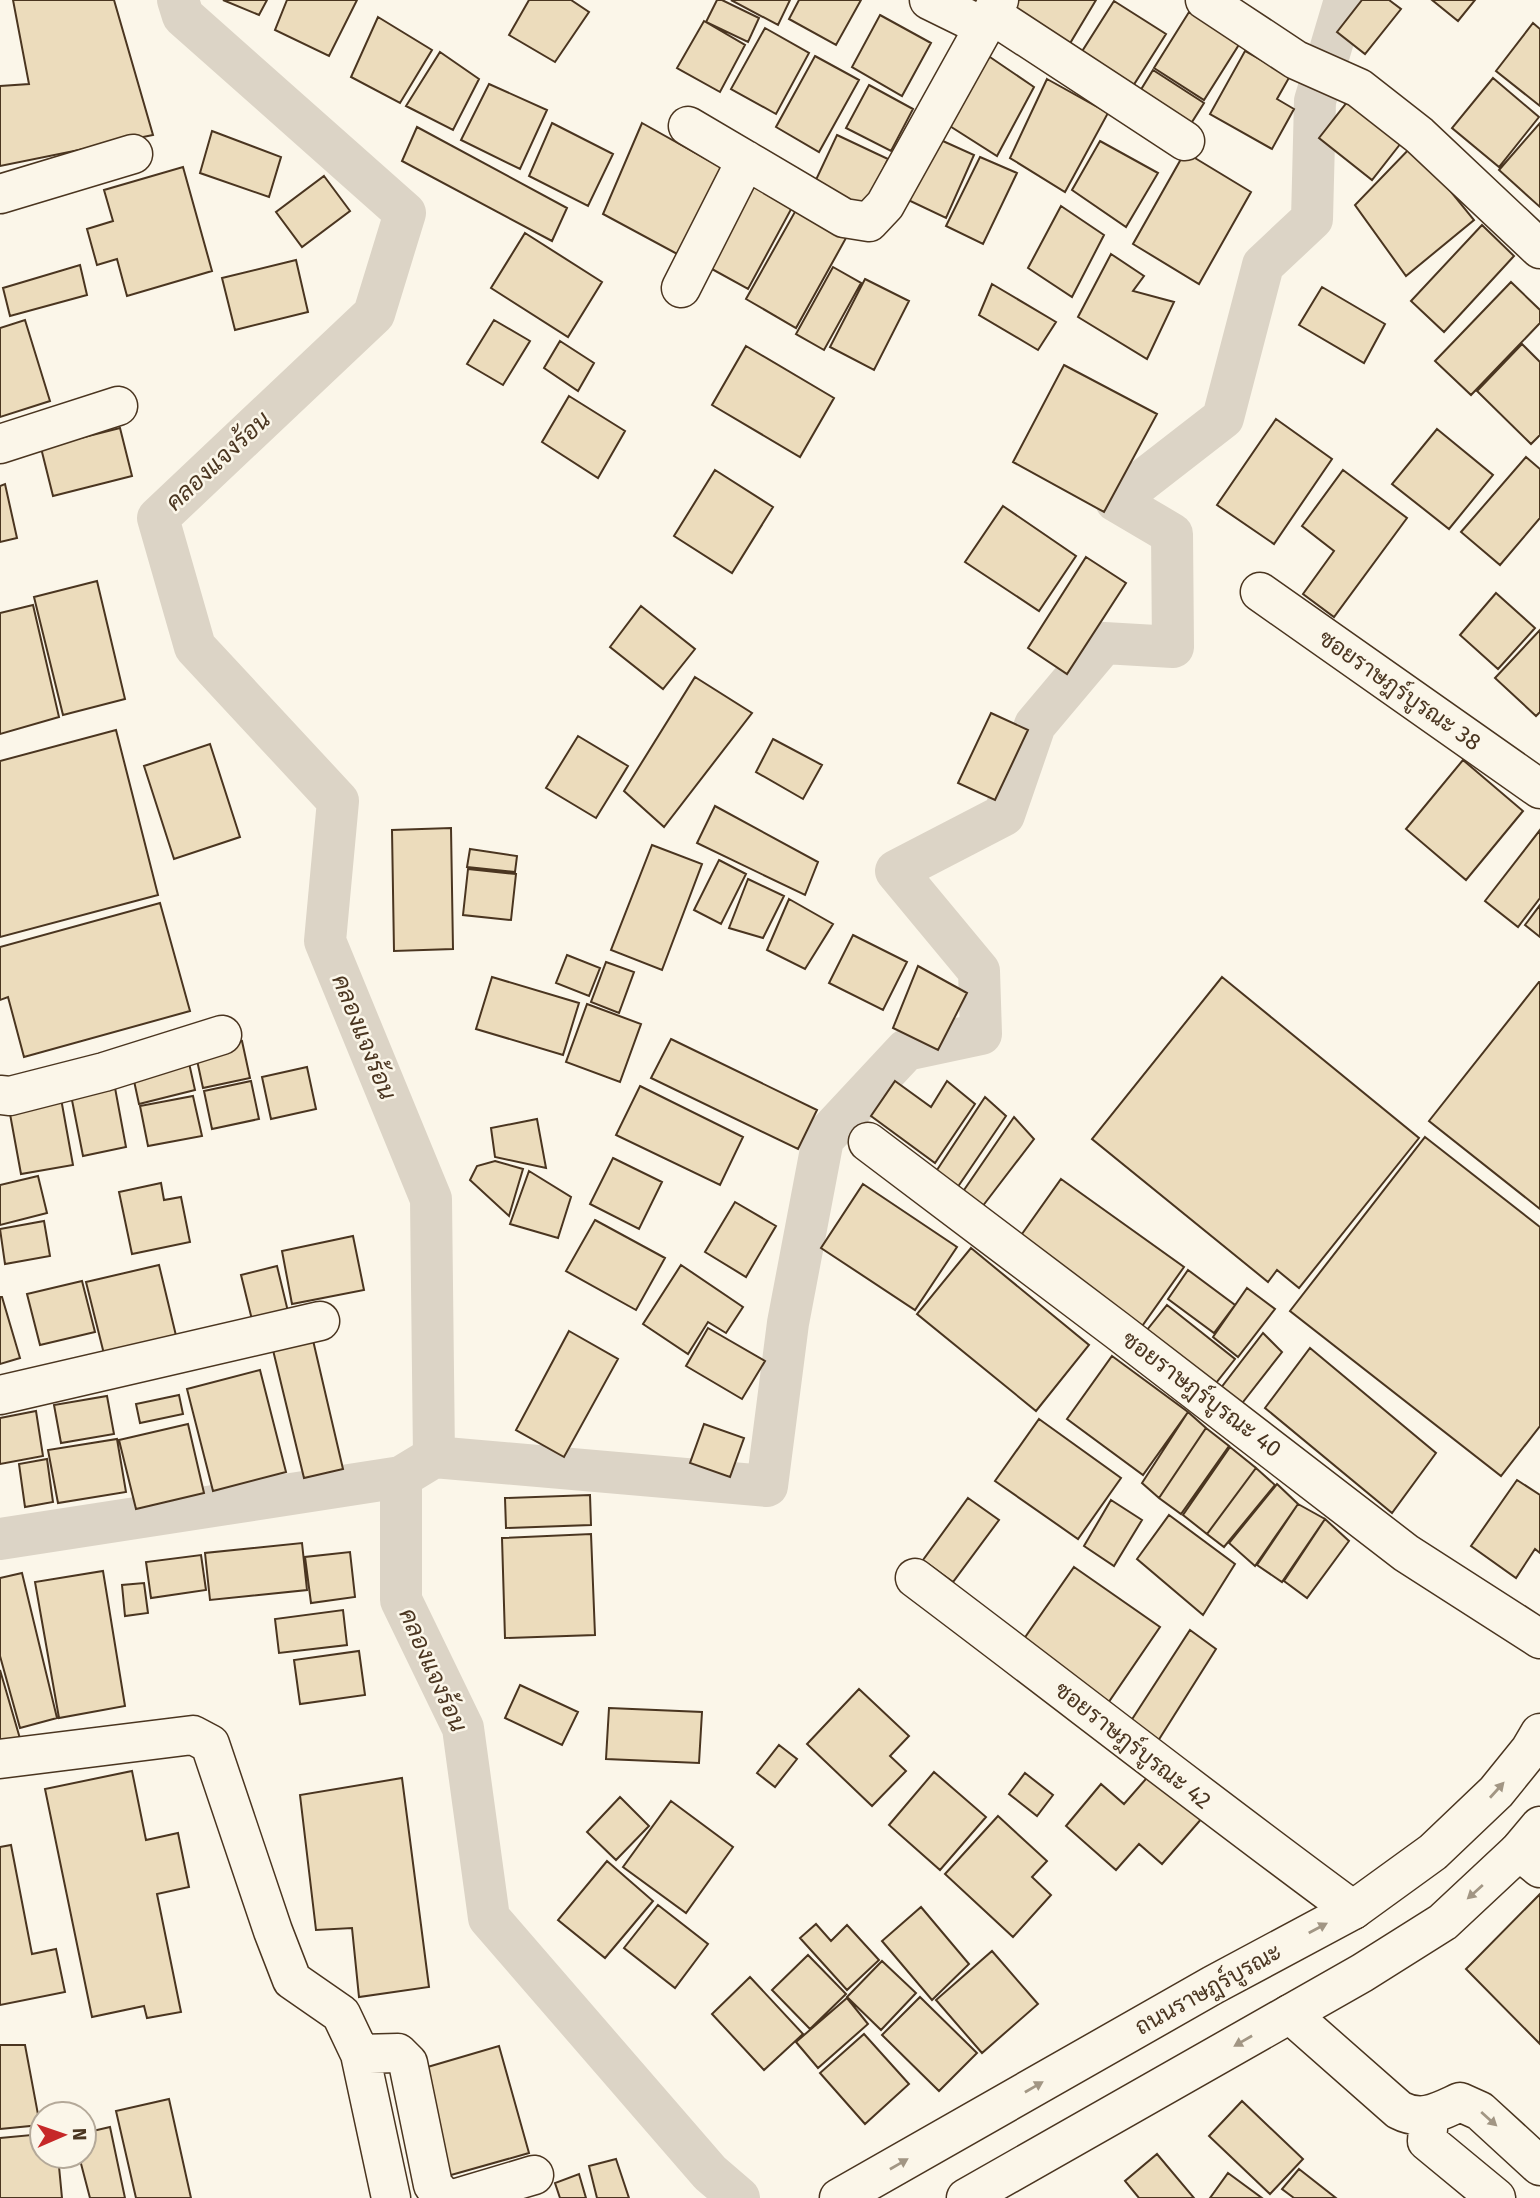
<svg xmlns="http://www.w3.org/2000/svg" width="1540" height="2198" viewBox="0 0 1540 2198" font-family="'Fira Sans',Sarabun,sans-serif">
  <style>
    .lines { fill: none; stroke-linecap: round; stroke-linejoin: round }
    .canal { stroke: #dcd4c6; stroke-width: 42 }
    .building { fill: #ecdcbc; stroke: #4a3520; stroke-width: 2 }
    .minor-casing { stroke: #4a3520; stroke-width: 41 }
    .major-casing { stroke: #4a3520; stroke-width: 41 }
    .minor { stroke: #fbf6e9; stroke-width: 38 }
    .major { stroke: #fbf6e9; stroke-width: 38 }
    .oneway { fill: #a29684 }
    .labels { text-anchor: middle; stroke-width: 5; stroke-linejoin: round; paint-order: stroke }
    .street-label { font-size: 23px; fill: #4a3520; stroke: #fbf6e9 }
    .water-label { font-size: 24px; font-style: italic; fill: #4a3520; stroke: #fbf6e9 }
  </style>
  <rect width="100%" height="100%" fill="#fbf6e9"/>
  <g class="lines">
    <path class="canal" d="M 178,0 L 183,16 L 405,213 L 374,314 L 158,518 L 195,647 L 338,801 L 325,941 L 431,1199 L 434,1457 L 401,1477 L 401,1600 L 463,1728 L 489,1918 L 710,2173 L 739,2198
      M 434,1457 L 767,1486 L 788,1323 L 823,1139 L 906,1050 L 981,1034 L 979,971 L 896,871 L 1004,815 L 1035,725 L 1104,643 L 1173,647 L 1172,534 L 1116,501 L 1223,418 L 1263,265 L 1312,219 L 1315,101 L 1345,0
      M 0,1539 L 401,1477"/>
  </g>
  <path class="building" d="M 13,0 L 114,0 L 153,135 L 0,166 L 0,86 L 29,84 Z
    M 223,0 L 267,0 L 259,15 Z
    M 287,0 L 357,0 L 329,56 L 275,30 Z
    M 529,0 L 571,0 L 589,12 L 555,62 L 509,35 Z
    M 717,0 L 722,0 L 759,18 L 748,42 L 706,22 Z
    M 731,0 L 790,0 L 778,25 Z
    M 799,0 L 861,0 L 836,45 L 789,19 Z
    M 1015,0 L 1096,0 L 1066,50 L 1007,13 Z
    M 1362,0 L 1389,0 L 1401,9 L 1365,54 L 1337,32 Z
    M 1432,0 L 1475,0 L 1458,21 Z
    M 1114,1 L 1166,34 L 1133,86 L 1081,53 Z
    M 1189,12 L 1240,43 L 1204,100 L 1154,68 Z
    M 880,15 L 931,43 L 902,96 L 852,67 Z
    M 378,17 L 432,50 L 400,103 L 351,77 Z
    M 704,21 L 745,45 L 720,92 L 677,68 Z
    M 1533,23 L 1540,29 L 1540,106 L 1496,71 Z
    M 765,28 L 809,53 L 776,114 L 731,89 Z
    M 1245,51 L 1290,76 L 1277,99 L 1294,109 L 1272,149 L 1210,114 Z
    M 440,52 L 479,79 L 453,130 L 406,106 Z
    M 984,53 L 1034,87 L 997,156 L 945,123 Z
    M 815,56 L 859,80 L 819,152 L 776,127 Z
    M 1153,70 L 1204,103 L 1185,133 L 1134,101 Z
    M 1493,78 L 1539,117 L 1499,167 L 1452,128 Z
    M 1047,79 L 1108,113 L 1065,192 L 1010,158 Z
    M 489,84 L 547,110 L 520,169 L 461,140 Z
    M 869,85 L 913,109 L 891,151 L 846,128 Z
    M 1348,101 L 1401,143 L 1372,180 L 1319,138 Z
    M 552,123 L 613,154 L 588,206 L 529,176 Z
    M 642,123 L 724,169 L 679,255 L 603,214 Z
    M 1540,123 L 1540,207 L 1499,170 Z
    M 417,127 L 567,208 L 552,241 L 402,161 Z
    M 212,131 L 281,157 L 269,197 L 200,173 Z
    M 837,135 L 888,159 L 864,209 L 814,184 Z
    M 934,137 L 974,155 L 946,218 L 904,198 Z
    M 1100,141 L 1158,173 L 1126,227 L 1072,190 Z
    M 1413,145 L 1474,220 L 1406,276 L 1355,205 Z
    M 1185,152 L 1251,192 L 1199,284 L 1133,244 Z
    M 980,157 L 1017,173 L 983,244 L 946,226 Z
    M 183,167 L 212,271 L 127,296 L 117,259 L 97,265 L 87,229 L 113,221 L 104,190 Z
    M 748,175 L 795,202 L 748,289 L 701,263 Z
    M 324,176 L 350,211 L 302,247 L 276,212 Z
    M 1061,206 L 1104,235 L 1072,297 L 1028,268 Z
    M 796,210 L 846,238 L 796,328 L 746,299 Z
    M 1482,225 L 1514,256 L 1444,332 L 1411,301 Z
    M 525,233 L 602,282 L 568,337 L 491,288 Z
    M 1111,254 L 1144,276 L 1133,291 L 1174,302 L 1147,359 L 1078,317 Z
    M 296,260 L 308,312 L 235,330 L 222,278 Z
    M 80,265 L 87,295 L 10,316 L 3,288 Z
    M 833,267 L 861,283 L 824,350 L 796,334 Z
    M 865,279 L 909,301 L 874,370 L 830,347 Z
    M 1511,282 L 1540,310 L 1540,323 L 1471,395 L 1435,361 Z
    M 992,284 L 1056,322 L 1038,350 L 979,315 Z
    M 1322,287 L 1385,324 L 1364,363 L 1299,325 Z
    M 25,320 L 50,401 L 0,417 L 0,328 Z
    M 494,320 L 530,341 L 503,385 L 467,364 Z
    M 560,341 L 594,363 L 578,391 L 544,368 Z
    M 1522,344 L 1540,362 L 1540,435 L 1531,444 L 1477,391 Z
    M 746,346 L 834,398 L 800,457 L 712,405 Z
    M 1064,365 L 1157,414 L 1104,512 L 1013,462 Z
    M 569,396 L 625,431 L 598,478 L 542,442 Z
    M 1276,419 L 1332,459 L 1274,544 L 1217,505 Z
    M 120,428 L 132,476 L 53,496 L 41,448 Z
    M 1437,429 L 1493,475 L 1449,529 L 1392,484 Z
    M 1526,457 L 1540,469 L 1540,518 L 1500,565 L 1461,532 Z
    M 715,470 L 773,507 L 732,573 L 674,536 Z
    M 1343,470 L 1407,518 L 1334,617 L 1303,594 L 1334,551 L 1302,526 Z
    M 5,484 L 17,538 L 0,542 L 0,486 Z
    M 1003,506 L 1076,556 L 1039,611 L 965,562 Z
    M 1086,557 L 1126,583 L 1067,674 L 1028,648 Z
    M 97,581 L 125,699 L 63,715 L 34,597 Z
    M 1496,593 L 1535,628 L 1498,669 L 1460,635 Z
    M 33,605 L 59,717 L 0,734 L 0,613 Z
    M 641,606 L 695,649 L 663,689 L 610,647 Z
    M 1540,630 L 1540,712 L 1536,716 L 1495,678 Z
    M 695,677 L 752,713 L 664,827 L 624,791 Z
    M 991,713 L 1028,730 L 995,800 L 958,783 Z
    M 116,730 L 158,895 L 0,937 L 0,761 Z
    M 578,736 L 628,766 L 596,818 L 546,788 Z
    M 773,739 L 822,765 L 803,799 L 756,772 Z
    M 210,744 L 240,837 L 174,859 L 144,766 Z
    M 1463,760 L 1523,811 L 1466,880 L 1406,829 Z
    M 715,806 L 818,862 L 805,895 L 697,843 Z
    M 451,828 L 453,949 L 394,951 L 392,830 Z
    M 1540,830 L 1540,898 L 1518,927 L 1485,901 Z
    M 652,845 L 702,864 L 662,970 L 611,950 Z
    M 470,849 L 517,856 L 515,872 L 467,867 Z
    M 719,860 L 746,874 L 721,924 L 694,910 Z
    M 468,869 L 516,874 L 511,920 L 463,915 Z
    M 748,879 L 784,896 L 763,938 L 729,928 Z
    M 789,899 L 833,924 L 805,969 L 767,950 Z
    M 160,903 L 190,1011 L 24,1057 L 8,997 L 0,1000 L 0,947 Z
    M 1540,905 L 1540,937 L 1525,925 Z
    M 853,935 L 907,962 L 883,1010 L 829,983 Z
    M 567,955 L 600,968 L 589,996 L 556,983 Z
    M 606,962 L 634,972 L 619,1013 L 591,1002 Z
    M 918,966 L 967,993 L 938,1050 L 893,1028 Z
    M 492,977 L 579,1003 L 563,1055 L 476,1029 Z
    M 1222,977 L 1419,1138 L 1299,1288 L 1277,1270 L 1268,1282 L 1092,1139 Z
    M 1539,982 L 1540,982 L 1540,1209 L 1429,1121 Z
    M 587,1004 L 641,1024 L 620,1082 L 566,1062 Z
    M 671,1039 L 817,1110 L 798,1149 L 651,1078 Z
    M 242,1041 L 250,1078 L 203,1088 L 195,1051 Z
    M 187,1054 L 195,1090 L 139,1104 L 131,1067 Z
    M 307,1067 L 316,1109 L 271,1119 L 262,1077 Z
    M 113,1077 L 126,1147 L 83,1156 L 69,1085 Z
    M 251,1081 L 259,1119 L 212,1129 L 204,1091 Z
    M 895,1081 L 931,1107 L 947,1081 L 975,1104 L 935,1163 L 871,1116 Z
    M 640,1086 L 743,1137 L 720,1185 L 616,1135 Z
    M 60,1093 L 73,1165 L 21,1174 L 8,1103 Z
    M 193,1096 L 202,1136 L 148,1146 L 140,1106 Z
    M 985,1097 L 1006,1116 L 955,1191 L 935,1173 Z
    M 1014,1117 L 1034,1139 L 982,1207 L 962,1193 Z
    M 537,1119 L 546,1168 L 495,1157 L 491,1128 Z
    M 1425,1137 L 1540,1227 L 1540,1426 L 1501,1476 L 1290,1311 Z
    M 613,1158 L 662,1182 L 639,1229 L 590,1204 Z
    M 495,1161 L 523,1169 L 509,1216 L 470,1180 L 477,1166 Z
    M 529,1171 L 571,1197 L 558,1238 L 510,1224 Z
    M 38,1176 L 47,1213 L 0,1225 L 0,1185 Z
    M 1061,1179 L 1184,1267 L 1140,1329 L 1017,1241 Z
    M 161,1183 L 164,1200 L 181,1197 L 190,1242 L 132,1254 L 119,1192 Z
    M 863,1184 L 957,1247 L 915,1310 L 821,1248 Z
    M 735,1202 L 776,1226 L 746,1277 L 705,1252 Z
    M 595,1220 L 665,1258 L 636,1310 L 566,1271 Z
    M 44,1221 L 50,1256 L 5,1264 L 0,1229 Z
    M 353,1236 L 364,1290 L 292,1304 L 282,1251 Z
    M 971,1248 L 1089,1345 L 1036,1411 L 917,1314 Z
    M 159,1265 L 179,1348 L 107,1366 L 86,1282 Z
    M 681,1265 L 743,1307 L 726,1333 L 708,1322 L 688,1354 L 643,1324 Z
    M 277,1266 L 291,1324 L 255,1332 L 241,1275 Z
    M 1188,1270 L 1235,1305 L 1214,1333 L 1168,1299 Z
    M 82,1281 L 95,1332 L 40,1345 L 27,1294 Z
    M 1247,1288 L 1275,1309 L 1238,1357 L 1213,1337 Z
    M 0,1297 L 2,1297 L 20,1358 L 0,1364 Z
    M 1167,1305 L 1235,1359 L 1212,1388 L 1143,1335 Z
    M 708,1328 L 765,1361 L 742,1399 L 686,1366 Z
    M 569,1331 L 618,1359 L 564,1457 L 516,1430 Z
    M 1263,1333 L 1282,1352 L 1236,1411 L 1214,1397 Z
    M 312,1336 L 343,1469 L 304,1478 L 272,1346 Z
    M 1310,1348 L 1436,1453 L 1392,1513 L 1265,1408 Z
    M 1112,1356 L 1188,1412 L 1143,1475 L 1067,1419 Z
    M 260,1370 L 286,1472 L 213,1491 L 187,1389 Z
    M 179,1395 L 183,1414 L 140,1423 L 136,1404 Z
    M 107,1396 L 114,1434 L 61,1443 L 54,1405 Z
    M 36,1411 L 43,1456 L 0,1464 L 0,1418 Z
    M 1188,1412 L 1206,1428 L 1159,1498 L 1142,1483 Z
    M 1039,1419 L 1121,1478 L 1078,1539 L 995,1481 Z
    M 188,1424 L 204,1493 L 136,1509 L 119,1440 Z
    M 704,1424 L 744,1438 L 730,1477 L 690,1463 Z
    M 1206,1428 L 1229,1446 L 1181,1514 L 1159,1498 Z
    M 117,1439 L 126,1492 L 58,1503 L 48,1450 Z
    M 1230,1447 L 1256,1468 L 1207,1534 L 1183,1515 Z
    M 47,1459 L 53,1502 L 25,1507 L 19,1464 Z
    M 1256,1468 L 1275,1485 L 1224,1547 L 1207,1534 Z
    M 1517,1480 L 1540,1495 L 1540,1553 L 1535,1549 L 1516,1578 L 1471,1546 Z
    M 1277,1484 L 1298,1504 L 1255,1566 L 1229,1543 Z
    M 590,1495 L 591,1525 L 506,1528 L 505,1498 Z
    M 968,1498 L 999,1520 L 953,1582 L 923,1560 Z
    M 1111,1500 L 1142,1520 L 1114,1566 L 1084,1546 Z
    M 1298,1504 L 1325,1519 L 1282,1582 L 1257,1565 Z
    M 1169,1515 L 1235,1564 L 1203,1615 L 1137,1559 Z
    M 1325,1519 L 1349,1541 L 1307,1598 L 1284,1581 Z
    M 591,1534 L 595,1635 L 505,1638 L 502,1538 Z
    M 302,1543 L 307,1590 L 210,1600 L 205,1553 Z
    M 350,1552 L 355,1597 L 311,1603 L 305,1557 Z
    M 201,1555 L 206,1590 L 151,1598 L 146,1562 Z
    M 1074,1567 L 1160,1627 L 1106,1706 L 1019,1646 Z
    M 103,1571 L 125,1706 L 59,1718 L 35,1582 Z
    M 22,1573 L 57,1718 L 20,1728 L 0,1656 L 0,1578 Z
    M 144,1583 L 148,1613 L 125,1616 L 122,1585 Z
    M 343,1610 L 347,1645 L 279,1653 L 275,1619 Z
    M 1190,1630 L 1216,1649 L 1158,1741 L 1127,1727 Z
    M 359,1651 L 365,1695 L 300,1704 L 294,1660 Z
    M 0,1670 L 21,1742 L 0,1747 Z
    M 520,1685 L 578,1712 L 562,1745 L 505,1718 Z
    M 859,1689 L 909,1736 L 890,1756 L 906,1771 L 872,1806 L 807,1744 Z
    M 609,1708 L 702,1712 L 699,1763 L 606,1759 Z
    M 779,1745 L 797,1759 L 775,1787 L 757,1773 Z
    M 132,1771 L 146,1840 L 178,1833 L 189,1887 L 157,1894 L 181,2012 L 147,2018 L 144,2006 L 92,2017 L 45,1789 Z
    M 934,1772 L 986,1817 L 940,1870 L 889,1825 Z
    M 1152,1772 L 1203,1817 L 1162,1864 L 1139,1844 L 1116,1870 L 1066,1826 L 1101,1784 L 1124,1804 Z
    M 1025,1773 L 1053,1795 L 1037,1816 L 1009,1794 Z
    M 402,1778 L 429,1987 L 359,1997 L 352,1928 L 316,1930 L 300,1795 Z
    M 620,1797 L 649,1826 L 616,1860 L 587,1832 Z
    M 671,1801 L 733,1847 L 686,1913 L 623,1867 Z
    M 998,1816 L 1047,1861 L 1032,1877 L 1051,1895 L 1013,1937 L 945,1874 Z
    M 11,1845 L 32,1954 L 56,1949 L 65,1992 L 0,2005 L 0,1847 Z
    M 607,1861 L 653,1901 L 605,1958 L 558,1920 Z
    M 1540,1894 L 1540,2044 L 1466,1969 Z
    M 658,1905 L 708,1944 L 675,1988 L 624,1948 Z
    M 921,1907 L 969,1964 L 932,2000 L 882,1941 Z
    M 816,1924 L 831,1941 L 847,1925 L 879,1960 L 847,1990 L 800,1938 Z
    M 992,1951 L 1038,2004 L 982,2053 L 936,2000 Z
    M 808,1955 L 846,1994 L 810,2029 L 772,1990 Z
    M 882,1961 L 916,1993 L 881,2030 L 847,1997 Z
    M 750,1977 L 803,2034 L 764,2070 L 712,2014 Z
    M 920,1997 L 977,2053 L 939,2091 L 882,2035 Z
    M 847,1998 L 868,2024 L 818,2068 L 796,2042 Z
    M 864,2034 L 909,2084 L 865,2124 L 820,2073 Z
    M 0,2045 L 25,2045 L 40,2125 L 0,2129 Z
    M 499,2046 L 529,2153 L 444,2177 L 414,2071 Z
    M 169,2099 L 191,2198 L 136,2198 L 116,2111 Z
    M 1242,2101 L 1303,2159 L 1270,2194 L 1209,2136 Z
    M 110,2127 L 125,2198 L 90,2198 L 79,2156 L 84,2156 L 84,2133 Z
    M 42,2134 L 42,2156 L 58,2156 L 62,2198 L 0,2198 L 0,2138 Z
    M 1157,2154 L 1194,2198 L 1139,2198 L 1125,2181 Z
    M 616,2159 L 629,2198 L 597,2198 L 589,2166 Z
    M 1299,2169 L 1336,2198 L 1294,2198 L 1282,2189 Z
    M 1228,2173 L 1262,2198 L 1210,2198 Z
    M 579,2174 L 586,2198 L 560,2198 L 555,2183 Z"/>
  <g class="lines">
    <defs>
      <path id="minor" d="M 929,0 L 984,27
        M 1205,0 L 1296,60 L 1359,88 L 1419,135 L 1540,249
        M 991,14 L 1185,141
        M 688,126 L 844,218 L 869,222 L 885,205 L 999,0
        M 0,194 L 133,154
        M 681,288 L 746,160
        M 0,444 L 118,406
        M 1260,592 L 1540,789
        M 0,1095 L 10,1096 L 104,1072 L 222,1035
        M 868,1142 L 1118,1331 L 1406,1553 L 1540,1639
        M 0,1395 L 320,1321
        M 915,1578 C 1061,1688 1205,1801 1353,1910
        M 0,1759 L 193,1735 L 210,1744 L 273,1931 L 292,1980 L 341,2014 L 360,2054 L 391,2198
        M 1519,1851 L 1540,1868
        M 1290,2014 L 1399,2110 C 1422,2122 1438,2112 1460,2102 L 1480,2111 L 1540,2166
        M 360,2054 L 398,2053 L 408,2063 L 433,2185 L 444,2198
        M 1429,2116 L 1427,2141 L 1496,2198
        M 457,2198 L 534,2175"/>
      <path id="major" d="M 839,2198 L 1213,1985 L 1353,1910 L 1433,1852 L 1496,1792 L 1530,1750 L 1540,1733
        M 966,2198 L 1362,1973 L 1443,1922 L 1519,1851 L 1540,1826"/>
    </defs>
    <use href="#minor" class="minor-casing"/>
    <use href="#major" class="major-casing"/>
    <use href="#minor" class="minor"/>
    <use href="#major" class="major"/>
  </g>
  <defs><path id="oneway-solid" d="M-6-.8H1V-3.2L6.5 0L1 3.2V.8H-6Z" transform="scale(1.75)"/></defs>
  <g class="oneway">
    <use href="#oneway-solid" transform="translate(1497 1790) rotate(-48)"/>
    <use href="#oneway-solid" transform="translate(1475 1892) rotate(138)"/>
    <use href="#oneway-solid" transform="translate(1318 1928) rotate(-28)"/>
    <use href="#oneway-solid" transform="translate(1243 2041) rotate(150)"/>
    <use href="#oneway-solid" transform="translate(1034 2087) rotate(-30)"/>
    <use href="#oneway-solid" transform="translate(1489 2119) rotate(42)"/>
    <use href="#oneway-solid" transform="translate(899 2164) rotate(-30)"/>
  </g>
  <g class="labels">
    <g class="street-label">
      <text transform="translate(1400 690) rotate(35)" y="8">ซอยราษฎร์บูรณะ 38</text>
      <text transform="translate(1202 1394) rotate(37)" y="8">ซอยราษฎร์บูรณะ 40</text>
      <text transform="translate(1133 1745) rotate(38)" y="8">ซอยราษฎร์บูรณะ 42</text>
      <text transform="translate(1208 1989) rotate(-29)" y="8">ถนนราษฎร์บูรณะ</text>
    </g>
    <g class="water-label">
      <text transform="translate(218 461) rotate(-43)" y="8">คลองแจงร้อน</text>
      <text transform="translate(364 1037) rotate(68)" y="8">คลองแจงร้อน</text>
      <text transform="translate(433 1670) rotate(66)" y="8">คลองแจงร้อน</text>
    </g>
  </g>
  <g transform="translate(63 2135) rotate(88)"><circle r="33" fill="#fbf6e9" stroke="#b4a999" stroke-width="2"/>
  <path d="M0-5L12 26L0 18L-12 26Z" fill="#c62828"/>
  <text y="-10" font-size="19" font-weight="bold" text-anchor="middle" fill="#4a3520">N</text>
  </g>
</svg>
